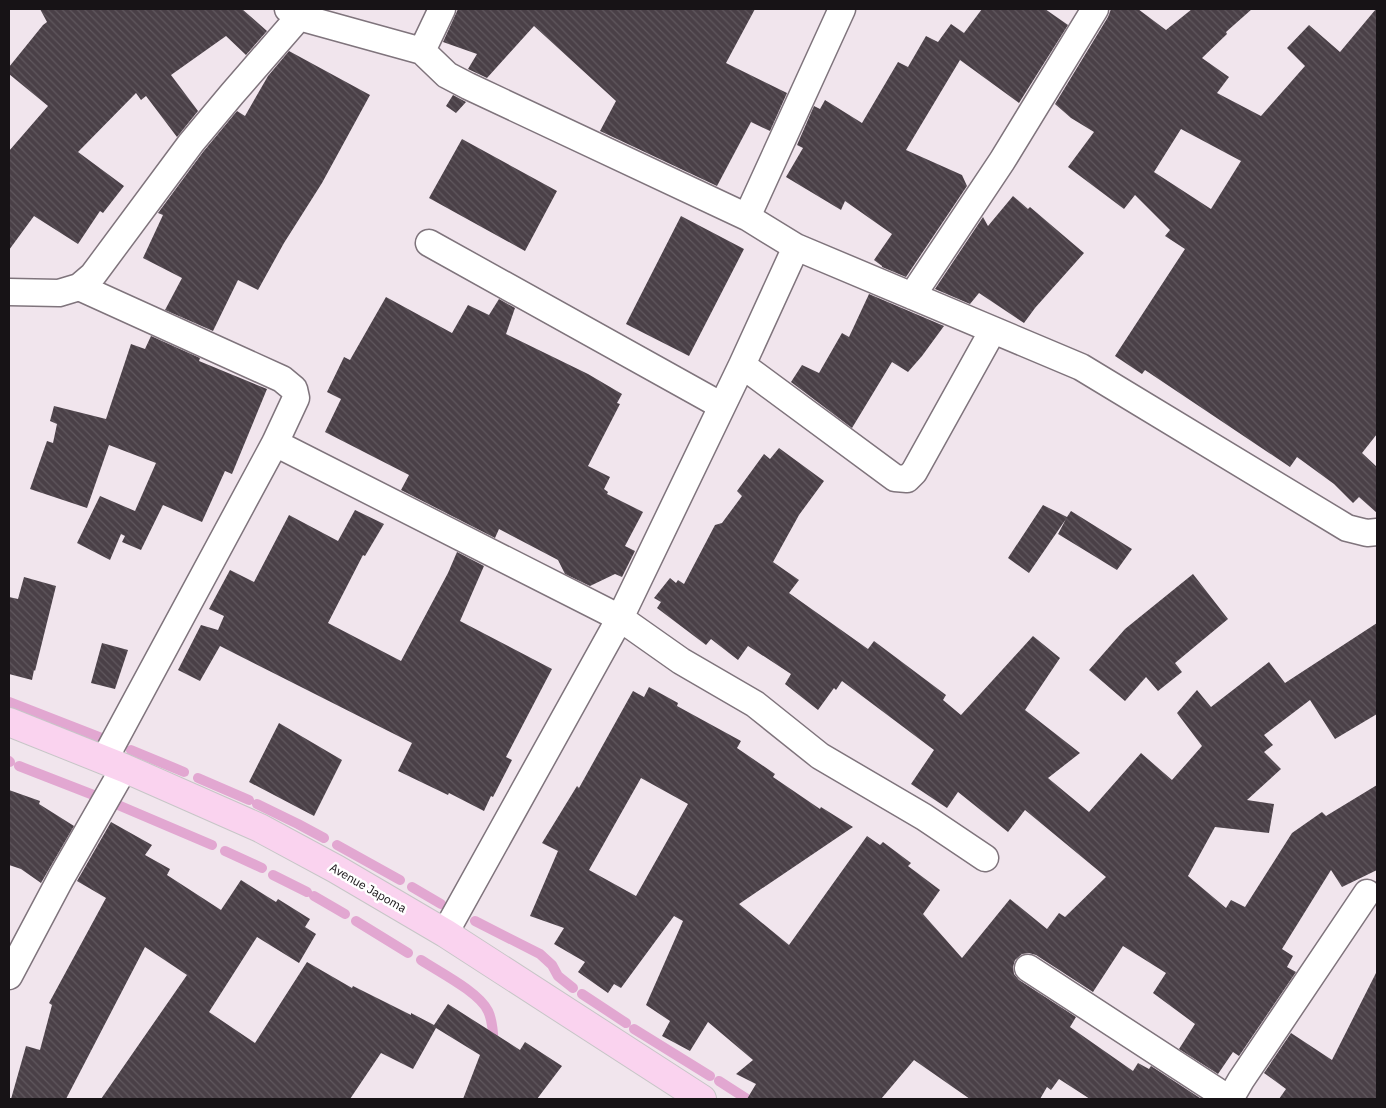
<svg xmlns="http://www.w3.org/2000/svg" width="1386" height="1108" viewBox="0 0 1386 1108" font-family="'IBM Plex Sans',sans-serif">
  <style>
    .lines { fill: none; stroke-linecap: round; stroke-linejoin: round }
    .stream { stroke: #e2a7d1; stroke-width: 10 }
    .building { fill: url(#building-back-hatch); fill-rule: evenodd }
    .street-casing { stroke: #7f747c; stroke-width: 29 }
    .primary-casing { stroke: #c7c6c7; stroke-width: 30 }
    .street { stroke: #fff; stroke-width: 26 }
    .primary { stroke: #fad3ef; stroke-width: 28 }
    .labels { text-anchor: middle; stroke-width: 5; stroke-linejoin: round; paint-order: stroke }
    .street-label { font-size: 12px; fill: #171316; stroke: #fff }
  </style>
  <defs>
    <pattern id="building-back-hatch" width="6" height="6" patternUnits="userSpaceOnUse" patternTransform="scale(1.25)"><rect width="6" height="6" fill="#4a4047"/><path d="M-1 5l2 2M0 0l6 6M5-1l2 2" fill="none" stroke="#60585e"/></pattern>
  </defs>
  <rect width="100%" height="100%" fill="#f1e5ed"/>
  <g class="lines">
    <path class="stream" d="M 9,702 L 104,739
      M 131,750 L 184,772
      M 9,761 L 10,762
      M 19,766 L 96,796
      M 198,778 L 249,800
      M 257,804 L 298,824 L 324,838
      M 118,805 L 212,845
      M 337,845 L 400,880
      M 225,851 L 262,868
      M 273,875 L 307,892
      M 412,887 L 441,904
      M 314,896 L 345,914
      M 356,921 L 408,953
      M 475,921 L 540,954 L 552,965 L 558,976 L 573,988
      M 421,960 C 439,972 479,992 488,1011 C 492,1019 494,1036 493,1045
      M 582,994 L 626,1023
      M 634,1029 L 710,1076
      M 719,1081 L 747,1099"/>
  </g>
  <path class="building" d="M 40,9 L 242,9 L 267,31 L 246,55 L 226,36 L 171,75 L 198,111 L 177,137 L 146,96 L 141,100 L 136,93 L 78,152 L 124,186 L 103,213 L 100,211 L 78,244 L 34,216 L 9,250 L 9,151 L 48,106 L 9,74 L 9,67 L 43,25 L 47,22 Z
    M 458,9 L 755,9 L 726,63 L 787,93 L 770,131 L 751,122 L 717,186 L 600,131 L 616,101 L 534,26 L 487,78 L 468,69 L 477,54 L 443,42 Z
    M 982,9 L 1045,9 L 1068,25 L 1019,103 L 960,60 L 906,150 L 962,175 L 967,186 L 906,277 L 882,267 L 882,266 L 874,260 L 892,234 L 845,201 L 841,210 L 786,177 L 803,148 L 797,145 L 814,106 L 820,109 L 825,100 L 862,123 L 898,62 L 908,67 L 926,36 L 938,42 L 951,24 L 964,33 Z
    M 1111,9 L 1138,9 L 1166,30 L 1192,9 L 1252,9 L 1226,32 L 1227,34 L 1202,58 L 1229,77 L 1217,93 L 1261,116 L 1305,66 L 1287,48 L 1309,25 L 1340,52 L 1376,9 L 1377,9 L 1377,434 L 1362,453 L 1377,467 L 1377,513 L 1359,497 L 1353,503 L 1334,484 L 1297,457 L 1290,467 L 1145,370 L 1142,374 L 1115,356 L 1185,249 L 1165,236 L 1170,230 L 1135,195 L 1124,209 L 1068,167 L 1094,132 L 1071,118 L 1055,104 L 1108,17 ZM 1181,129 L 1241,161 L 1211,209 L 1154,172 Z
    M 289,51 L 370,95 L 322,183 L 284,243 L 258,290 L 238,280 L 213,331 L 165,310 L 182,278 L 143,258 L 163,215 L 158,213 L 203,152 L 237,111 L 245,116 L 268,76 Z
    M 453,95 L 466,102 L 456,113 L 446,106 Z
    M 462,139 L 557,191 L 525,251 L 429,198 Z
    M 1013,196 L 1028,209 L 1030,207 L 1084,253 L 1035,308 L 1024,323 L 979,293 L 970,304 L 935,289 L 983,217 L 988,226 Z
    M 681,216 L 744,249 L 689,356 L 626,324 Z
    M 869,294 L 944,326 L 922,356 L 908,372 L 892,362 L 852,428 L 791,382 L 802,365 L 819,373 L 842,333 L 849,337 Z
    M 386,297 L 452,333 L 468,305 L 489,315 L 499,299 L 515,308 L 506,334 L 588,374 L 622,394 L 617,403 L 620,404 L 588,466 L 610,477 L 604,489 L 608,492 L 607,494 L 643,512 L 625,546 L 635,551 L 622,577 L 615,574 L 590,586 L 565,574 L 558,560 L 499,529 L 495,538 L 401,490 L 409,475 L 325,432 L 341,399 L 327,392 L 344,357 L 350,360 Z
    M 151,336 L 200,358 L 199,361 L 267,389 L 232,474 L 225,471 L 202,522 L 163,505 L 141,550 L 122,542 L 125,536 L 121,534 L 110,560 L 77,543 L 100,496 L 135,511 L 156,463 L 109,445 L 87,508 L 30,489 L 47,441 L 53,443 L 57,424 L 50,421 L 54,406 L 106,419 L 131,344 L 145,349 Z
    M 779,448 L 824,481 L 799,515 L 773,562 L 799,580 L 789,593 L 868,649 L 874,641 L 946,695 L 943,700 L 961,715 L 1033,636 L 1060,658 L 1025,710 L 1080,753 L 1048,778 L 1089,812 L 1141,753 L 1172,780 L 1202,746 L 1177,713 L 1197,690 L 1211,707 L 1269,662 L 1285,683 L 1377,623 L 1377,714 L 1335,739 L 1310,700 L 1264,735 L 1273,745 L 1264,752 L 1281,769 L 1247,800 L 1274,804 L 1269,833 L 1215,827 L 1188,876 L 1226,908 L 1231,900 L 1245,907 L 1292,833 L 1322,812 L 1326,816 L 1377,785 L 1377,870 L 1342,887 L 1331,870 L 1282,949 L 1293,956 L 1287,967 L 1296,972 L 1239,1056 L 1233,1052 L 1218,1074 L 1179,1049 L 1195,1024 L 1153,993 L 1166,973 L 1123,946 L 1093,992 L 1036,955 L 1029,953 L 1022,954 L 1015,960 L 1013,967 L 1014,974 L 1019,980 L 1076,1017 L 1070,1027 L 1133,1071 L 1138,1063 L 1149,1069 L 1151,1066 L 1200,1098 L 1200,1099 L 1090,1099 L 1059,1079 L 1051,1090 L 1047,1087 L 1040,1099 L 970,1099 L 914,1060 L 881,1099 L 747,1099 L 756,1084 L 736,1074 L 753,1060 L 708,1022 L 690,1051 L 662,1036 L 670,1021 L 646,1005 L 683,921 L 674,916 L 621,988 L 614,984 L 608,993 L 578,972 L 585,962 L 554,944 L 564,928 L 530,916 L 558,851 L 542,843 L 577,786 L 579,788 L 633,691 L 644,697 L 649,687 L 678,703 L 677,706 L 741,741 L 737,748 L 775,774 L 773,777 L 820,809 L 821,807 L 853,827 L 739,904 L 789,945 L 867,836 L 880,845 L 883,842 L 911,863 L 908,866 L 940,890 L 923,914 L 962,958 L 1010,899 L 1047,929 L 1059,913 L 1065,917 L 1106,877 L 1025,810 L 1008,832 L 958,792 L 947,808 L 911,784 L 934,750 L 842,681 L 836,690 L 834,688 L 818,710 L 785,684 L 791,674 L 748,646 L 738,660 L 711,639 L 706,645 L 657,608 L 661,602 L 654,598 L 670,578 L 676,583 L 678,580 L 684,584 L 715,525 L 722,523 L 742,496 L 737,491 L 764,454 L 770,459 ZM 641,778 L 688,804 L 636,896 L 589,870 Z
    M 1043,505 L 1067,517 L 1071,511 L 1132,549 L 1117,570 L 1058,534 L 1066,519 L 1029,573 L 1008,558 Z
    M 355,510 L 384,524 L 365,556 L 363,555 L 328,623 L 401,661 L 448,573 L 457,552 L 484,566 L 460,621 L 552,669 L 506,757 L 512,760 L 493,797 L 491,796 L 484,811 L 449,793 L 448,795 L 398,771 L 412,743 L 220,646 L 200,681 L 178,670 L 201,625 L 218,630 L 224,616 L 209,609 L 230,570 L 254,582 L 289,515 L 338,541 Z
    M 1193,574 L 1228,619 L 1175,663 L 1182,672 L 1158,691 L 1146,677 L 1125,701 L 1089,670 L 1125,629 Z
    M 24,577 L 56,586 L 35,671 L 34,670 L 32,680 L 9,674 L 9,597 L 18,599 Z
    M 102,643 L 128,650 L 115,689 L 91,683 Z
    M 279,723 L 342,760 L 314,816 L 249,782 Z
    M 9,790 L 40,801 L 39,804 L 74,826 L 41,883 L 21,869 L 9,865 Z
    M 111,822 L 152,845 L 145,855 L 170,869 L 167,875 L 221,910 L 241,880 L 276,902 L 278,899 L 310,919 L 305,927 L 316,934 L 299,963 L 257,937 L 209,1012 L 255,1043 L 307,962 L 352,988 L 353,986 L 411,1015 L 411,1013 L 434,1025 L 448,1004 L 520,1050 L 525,1042 L 562,1066 L 537,1099 L 463,1099 L 480,1055 L 436,1028 L 413,1069 L 381,1053 L 350,1099 L 101,1099 L 187,975 L 145,947 L 66,1099 L 11,1099 L 26,1046 L 40,1050 L 52,1005 L 49,1003 L 106,898 L 77,881 Z
    M 1377,971 L 1377,1099 L 1279,1099 L 1286,1089 L 1264,1073 L 1291,1033 L 1332,1060 Z"/>
  <g class="lines">
    <defs>
      <path id="street" d="M 288,9 L 299,17 L 422,51 L 447,75 L 468,86 L 747,217 L 796,247 L 1081,367 L 1347,528 L 1367,533 L 1377,532
        M 422,51 L 442,9
        M 747,217 L 842,9
        M 429,243 L 722,406
        M 79,287 L 282,379 L 294,389 L 296,398 L 275,443 L 104,760
        M 9,292 L 59,293 L 79,287 L 93,275 L 191,143 L 232,94 L 299,17
        M 912,296 L 1002,161 L 1095,9
        M 742,365 L 895,478 L 907,479 L 914,472 L 993,330
        M 275,443 L 620,618 L 681,661 L 755,704 L 820,756 L 924,817 L 985,858
        M 445,933 L 620,618 L 742,365 L 796,247
        M 1028,968 L 1229,1099
        M 9,976 L 61,878 L 124,768
        M 1230,1099 L 1241,1080 L 1367,893"/>
      <path id="primary" d="M 9,722 L 124,768 L 260,828 L 336,869 L 445,933 L 702,1099"/>
    </defs>
    <use href="#street" class="street-casing"/>
    <use href="#primary" class="primary-casing"/>
    <use href="#street" class="street"/>
    <use href="#primary" class="primary"/>
  </g>
  <g class="labels">
    <g class="street-label">
      <text transform="translate(368 888) rotate(30)" y="4">Avenue Japoma</text>
    </g>
  </g>
  <rect width="1386" height="1108" fill="none" stroke="#171316" stroke-width="20"/>
</svg>
